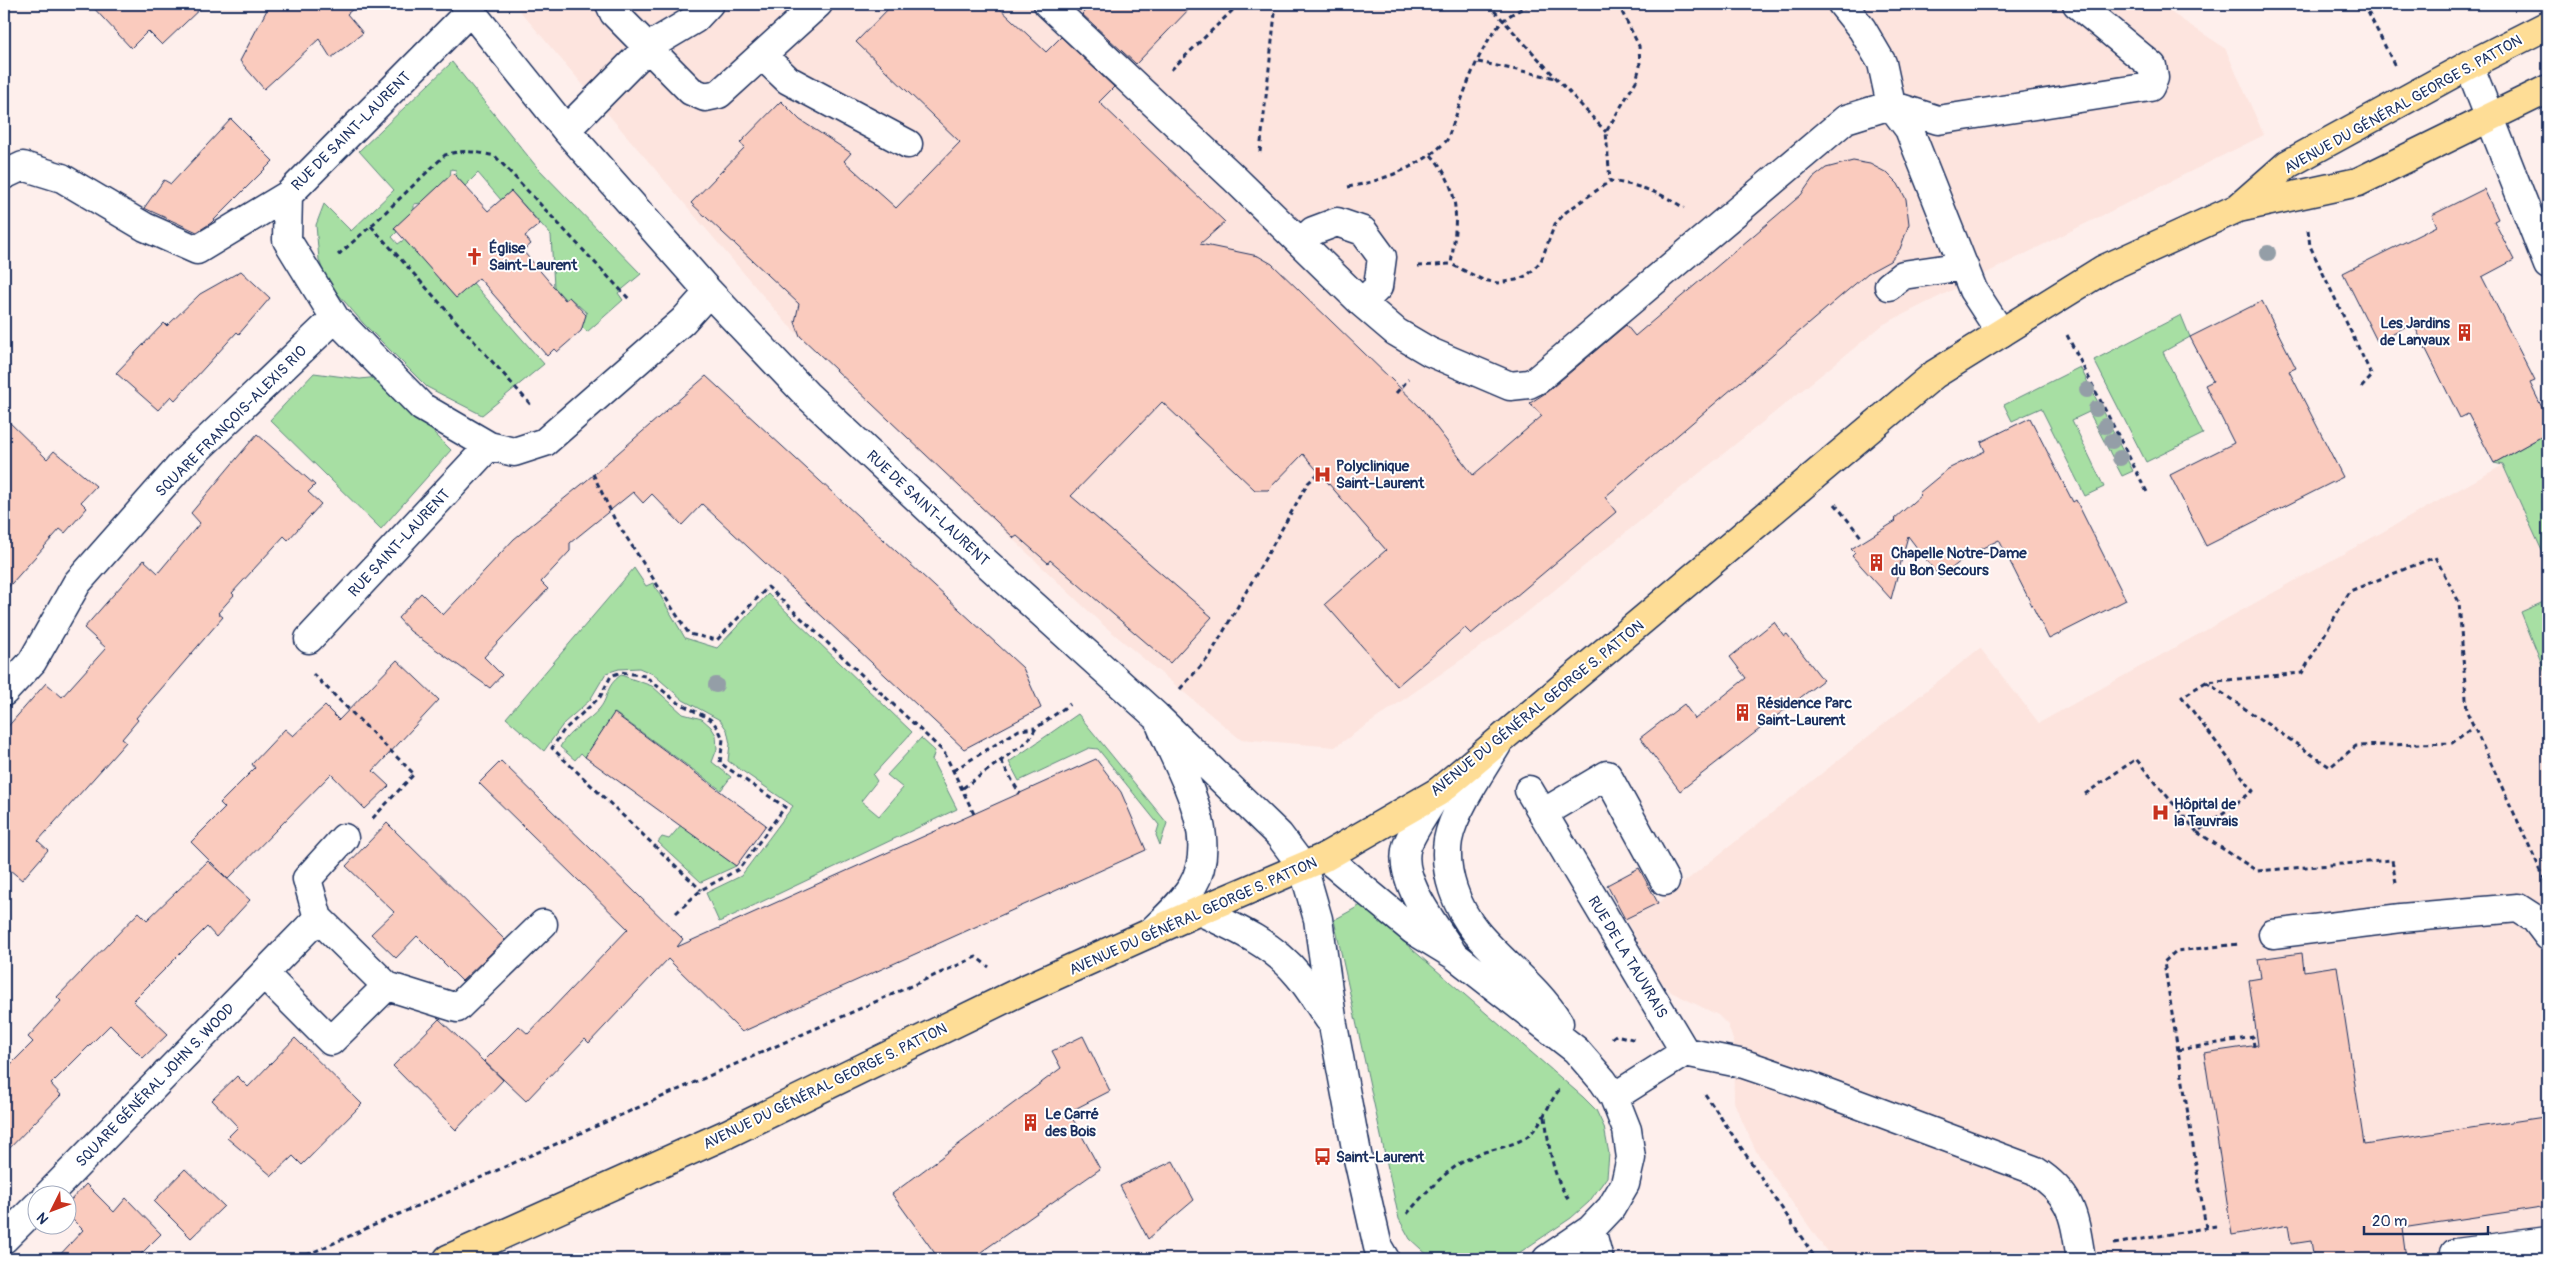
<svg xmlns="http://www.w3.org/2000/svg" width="2552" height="1263" viewBox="0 0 2552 1263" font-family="Pangolin,sans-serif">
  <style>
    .built { fill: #fde4de }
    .green { fill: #a7dfa3; stroke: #618780 }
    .building { fill: #facbbe; stroke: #1b2f5e }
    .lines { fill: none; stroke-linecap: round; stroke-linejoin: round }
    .minor-casing { stroke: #1b2f5e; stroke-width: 31 }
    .major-casing { stroke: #1b2f5e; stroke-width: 31 }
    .path { stroke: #1b2f5e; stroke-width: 3; stroke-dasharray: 5 4; stroke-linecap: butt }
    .minor { stroke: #fff; stroke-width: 28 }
    .major { stroke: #fedd96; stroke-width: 28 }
    .tree { fill: #949ea7 }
    .labels { text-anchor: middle; stroke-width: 4; stroke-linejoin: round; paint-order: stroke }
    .street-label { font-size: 15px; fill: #1b2f5e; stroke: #fff }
    .poi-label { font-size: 15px; font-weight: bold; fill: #1b2f5e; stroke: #fff; text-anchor: start }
  </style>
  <rect width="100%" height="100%" fill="#feefec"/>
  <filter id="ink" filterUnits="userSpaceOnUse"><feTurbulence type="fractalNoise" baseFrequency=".02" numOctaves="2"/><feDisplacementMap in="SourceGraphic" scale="10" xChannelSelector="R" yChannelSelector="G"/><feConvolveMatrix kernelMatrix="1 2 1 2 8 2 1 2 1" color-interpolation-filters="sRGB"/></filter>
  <g filter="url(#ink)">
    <path class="built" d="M 514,4 L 2158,4 L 2225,48 L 2264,135 L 1884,324 L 1510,626 L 1335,747 L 1240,739 L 1102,624 L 788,325 Z
      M 2503,465 L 2548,564 L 2548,600 L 2521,612 L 2548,679 L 2548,1259 L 1832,1259 L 1756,1151 L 1738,1112 L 1734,1102 L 1733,1040 L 1728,1025 L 1718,1015 L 1671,992 L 1660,980 L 1625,919 L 1658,903 L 1980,648 L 2039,723 Z"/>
    <path class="green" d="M 452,62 L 536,166 L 641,274 L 618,293 L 623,300 L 587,332 L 580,325 L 587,313 L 569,297 L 566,300 L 554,287 L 551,235 L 511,191 L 501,200 L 478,173 L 465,186 L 455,175 L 456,170 L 451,169 L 450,176 L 421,203 L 414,204 L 414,211 L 394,228 L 397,232 L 392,237 L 398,244 L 405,239 L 456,298 L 473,283 L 544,364 L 482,415 L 427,387 L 363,323 L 327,281 L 319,260 L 316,225 L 324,204 L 351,231 L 394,190 L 359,151 Z
      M 2181,315 L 2190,337 L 2163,352 L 2203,434 L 2146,462 L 2094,360 Z
      M 2080,367 L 2133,471 L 2122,476 L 2089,412 L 2072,420 L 2104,487 L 2085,496 L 2041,408 L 2012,421 L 2004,405 Z
      M 314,373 L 360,379 L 379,377 L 451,450 L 381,529 L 270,420 Z
      M 2548,433 L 2548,564 L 2503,465 L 2494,463 Z
      M 634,568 L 646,586 L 653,583 L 685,638 L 717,648 L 768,594 L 912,732 L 873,775 L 877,781 L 861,801 L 879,816 L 903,788 L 887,775 L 921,738 L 935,751 L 932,760 L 957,809 L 719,922 L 706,893 L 741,876 L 793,806 L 728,761 L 730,744 L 727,730 L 720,720 L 683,700 L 653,674 L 639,668 L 619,669 L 606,673 L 590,700 L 564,723 L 544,751 L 506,718 Z
      M 2548,600 L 2548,679 L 2521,612 Z
      M 621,675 L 652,686 L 683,714 L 702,719 L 711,727 L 716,735 L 717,749 L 712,762 L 731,777 L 721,790 L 615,713 L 585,757 L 581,753 L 575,760 L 560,747 C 569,729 588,723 600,708 C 610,695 604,688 621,675 Z
      M 1078,714 L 1167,823 L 1160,845 L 1156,835 L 1159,825 L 1098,749 L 1089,748 L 1019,781 L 1009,762 Z
      M 681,825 L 736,866 L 701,882 L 658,842 L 662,837 L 669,839 Z
      M 1361,905 L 1583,1097 L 1596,1110 L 1604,1127 L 1609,1154 L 1607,1177 L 1589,1202 L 1571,1218 L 1510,1259 L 1432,1259 L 1410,1239 L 1399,1219 L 1334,920 Z"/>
    <path class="building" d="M 90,4 L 205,4 L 162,45 L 148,31 L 131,48 Z
      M 270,4 L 359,4 L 347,14 L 363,33 L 331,58 L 319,39 L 264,89 L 240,61 Z
      M 893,4 L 995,4 L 1046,52 L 1061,37 L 1114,87 L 1099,102 L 1225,222 L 1200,244 L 1258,256 L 1272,264 L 1422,409 L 1473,475 L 1542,416 L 1530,403 L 1547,392 L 1626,325 L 1635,336 L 1801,195 L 1813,178 L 1826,168 L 1853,161 L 1870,164 L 1887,173 L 1898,184 L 1906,199 L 1909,224 L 1900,249 L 1890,261 L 1868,273 L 1605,497 L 1616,512 L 1471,634 L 1465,628 L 1397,686 L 1325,604 L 1386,550 L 1303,454 L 1268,490 L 1255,490 L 1162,402 L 1071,496 L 1212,617 L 1170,663 L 1050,560 L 1048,563 L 1017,536 L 1014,538 L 800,336 L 795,322 L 799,304 L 691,203 L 745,147 L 740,143 L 781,101 L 800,120 L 851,153 L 844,161 L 896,208 L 960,142 L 856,42 Z
      M 1091,4 L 1194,4 L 1136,64 L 1082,14 Z
      M 231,119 L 273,161 L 211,223 L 197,232 L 144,208 L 164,180 L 171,184 Z
      M 453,173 L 488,211 L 511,191 L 540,224 L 525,236 L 531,244 L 523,251 L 565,300 L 569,297 L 586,315 L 581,331 L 557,352 L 554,349 L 547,356 L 479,278 L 456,298 L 394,228 Z
      M 2484,189 L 2498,219 L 2494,221 L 2514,260 L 2482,277 L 2535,381 L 2530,383 L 2548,420 L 2548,433 L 2494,463 L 2468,414 L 2460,418 L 2413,323 L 2377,341 L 2343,273 L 2437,226 L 2432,215 Z
      M 241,271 L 270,298 L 239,334 L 237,332 L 175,400 L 171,396 L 158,410 L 116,373 L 164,323 L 167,326 L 200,294 Z
      M 2262,301 L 2296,368 L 2289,371 L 2343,477 L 2206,546 L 2170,475 L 2234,443 L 2205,385 L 2213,381 L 2190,337 Z
      M 706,376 L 1023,668 L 1041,708 L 964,749 L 702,504 L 682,525 L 652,494 L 643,503 L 633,492 L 570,543 L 570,551 L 541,582 L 548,589 L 484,657 L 502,675 L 490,688 L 410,631 L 398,618 L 421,593 L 443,615 L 514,539 L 586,481 Z
      M 4,417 L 47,459 L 54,451 L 96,486 L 81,502 L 87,508 L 65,533 L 60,529 L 4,592 Z
      M 2030,418 L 2073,502 L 2076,500 L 2126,600 L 2049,639 L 1999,540 L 1968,555 L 1940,578 L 1908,536 L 1891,599 L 1852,556 L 1855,553 L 1851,549 L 1896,521 L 1894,519 L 1921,495 L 1919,493 L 1948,469 L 1985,451 L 1981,442 Z
      M 257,434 L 315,485 L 308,492 L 321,504 L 288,540 L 284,536 L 232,593 L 234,595 L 218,613 L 223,617 L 136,718 L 138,720 L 122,739 L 126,742 L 38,841 L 48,850 L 22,880 L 10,870 L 4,877 L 4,731 L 46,683 L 62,697 L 106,648 L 84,628 L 144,560 L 158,573 L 200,523 L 191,513 Z
      M 1774,622 L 1784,636 L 1787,634 L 1823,680 L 1680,791 L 1640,738 L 1684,704 L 1695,719 L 1746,678 L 1730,657 Z
      M 397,660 L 439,700 L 373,771 L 389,786 L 365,809 L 331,774 L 228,879 L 191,842 L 225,808 L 220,803 L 255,768 L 252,764 L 285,729 L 293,736 L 325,706 L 339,720 Z
      M 614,713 L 766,825 L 736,866 L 585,757 Z
      M 1096,759 L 1121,792 L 1146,850 L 742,1032 L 668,959 L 589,1043 L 585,1039 L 526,1101 L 484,1061 L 519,1026 L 528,1034 L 628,929 L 479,783 L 501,761 L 683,939 L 677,947 Z
      M 387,823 L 505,940 L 462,981 L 417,936 L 396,958 L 371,934 L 394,912 L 346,866 Z
      M 208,861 L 250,900 L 216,937 L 207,927 L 133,1001 L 168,1034 L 143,1058 L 110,1025 L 51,1084 L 61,1095 L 4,1154 L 4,1071 L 33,1042 L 28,1037 L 61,1001 L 57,997 L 139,912 L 147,920 Z
      M 1639,868 L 1658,903 L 1625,919 L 1607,885 Z
      M 2302,953 L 2304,971 L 2337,966 L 2364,1144 L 2544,1117 L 2545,1128 L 2548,1128 L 2548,1206 L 2402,1228 L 2406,1259 L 2314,1259 L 2311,1241 L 2291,1244 L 2288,1225 L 2232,1235 L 2204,1053 L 2258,1045 L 2249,980 L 2261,978 L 2258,959 Z
      M 439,1019 L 503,1080 L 456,1130 L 393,1066 Z
      M 1083,1036 L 1110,1091 L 1069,1112 L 1100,1169 L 971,1259 L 939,1259 L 892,1194 L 1061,1068 L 1052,1051 Z
      M 295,1038 L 362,1104 L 302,1165 L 293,1156 L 272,1176 L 227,1138 L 238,1127 L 212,1100 L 237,1076 L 248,1087 Z
      M 1173,1161 L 1194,1200 L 1148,1239 L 1120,1186 Z
      M 185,1169 L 224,1206 L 191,1238 L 154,1201 Z
      M 86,1184 L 114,1212 L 126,1198 L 161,1234 L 136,1259 L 56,1259 L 83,1230 L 68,1215 L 68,1203 Z"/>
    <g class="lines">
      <defs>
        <path id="minor" d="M 465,4 L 566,130 L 709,292 L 806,394 L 981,558 L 1156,716 L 1279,835 L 1303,867 L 1318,919 L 1333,1025 L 1358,1159 L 1378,1247 L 1385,1259
          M 610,4 L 614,13 L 691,91 L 705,97 L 719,94 L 818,4
          M 1048,4 L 1235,179 L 1362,303 L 1396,332 L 1430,352 L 1510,386 L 1529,384 L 1537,380 L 1846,119 L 1891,105 L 1938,120 L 2150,87 L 2154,78 L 2152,66 L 2077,4
          M 1842,4 L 1862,29 L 1882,63 L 1891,105 L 1909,129 L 1973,290 L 2001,333
          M 470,11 L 288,195 L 287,240 L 335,318 L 422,407 L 489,446 L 514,452 L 545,442 L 683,321 L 709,292
          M 762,55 L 788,80 L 908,144
          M 2469,65 L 2548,265
          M 566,130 L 648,47 L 695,19 L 709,4
          M 4,175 L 23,166 L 62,178 L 145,227 L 197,250 L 288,195
          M 1301,243 L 1313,231 L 1337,222 L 1363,231 L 1382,257 L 1378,287 L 1362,303
          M 1889,286 L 1903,275 L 1964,266
          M 309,639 L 489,446
          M 4,692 L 32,662 L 77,583 L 183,463 L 335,318
          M 1497,745 C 1482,770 1453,812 1448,840 C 1443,872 1457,909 1477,933 C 1503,964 1538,988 1559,1023
          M 1529,790 L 1685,1052 L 1614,1097
          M 1438,792 C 1429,808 1413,829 1407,846 C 1397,878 1434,924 1450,949
          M 1543,813 L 1607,775 L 1665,881
          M 344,838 L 307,879 L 318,918 L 387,986 L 457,1008 L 543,924
          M 1325,857 L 1413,930 L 1454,955 L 1576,1050 L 1603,1081 L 1614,1097 L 1627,1130 L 1631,1158 L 1625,1184 L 1611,1208 L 1591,1229 L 1547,1259
          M 1199,911 C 1234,927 1273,944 1298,975 C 1310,989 1319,1005 1329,1019
          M 1150,933 C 1165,919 1181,904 1192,887 C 1222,837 1180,772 1161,726
          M 2273,934 L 2401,918 L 2518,908 L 2535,919 L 2548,936
          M 264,974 L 331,1041 L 387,986
          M 1685,1052 L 1744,1064 L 1812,1087 L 2034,1170 C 2073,1195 2074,1216 2081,1259
          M 47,1196 L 318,918
          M 1591,1229 L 1599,1259
          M 4,1239 L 38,1205
          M 2456,1259 L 2455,1253 L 2548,1241"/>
        <path id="major" d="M 2239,207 L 2288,164 L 2469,65 L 2548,25
          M 448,1259 L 727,1134 L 1021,991 L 1199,911 L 1325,857 L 1438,792 L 1935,374 L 2104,269 L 2238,208 L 2358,182 L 2548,89"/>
      </defs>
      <use href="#minor" class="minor-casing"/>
      <use href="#major" class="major-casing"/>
      <path class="path" d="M 1488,4 L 1606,132
        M 1618,4 L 1639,46 L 1640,66 L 1636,81 L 1606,132 L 1610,181 C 1638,185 1660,192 1684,208
        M 2364,4 L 2395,66
        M 1478,62 L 1556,78
        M 1171,70 L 1239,4
        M 1260,152 L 1276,4
        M 1431,155 C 1462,189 1457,221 1451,264
        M 1348,187 C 1382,181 1423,166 1447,140 C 1461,104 1475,51 1502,22 C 1509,14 1522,9 1531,4
        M 371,226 L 532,406
        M 2308,230 L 2310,246 L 2372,376 L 2360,389
        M 338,255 L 371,226 L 445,155 C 463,149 477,152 495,156 L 630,300
        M 1418,266 L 1451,264 L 1483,280 L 1498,283 L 1516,280 L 1528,275 L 1541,261 L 1555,224 L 1566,212 L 1610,181
        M 2067,335 L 2148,494
        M 1396,393 L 1409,379
        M 593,474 L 614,518 L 689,634 L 717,640 L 768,587 L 944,752 L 974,814
        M 1835,504 L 1862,538
        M 313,674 L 414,774 L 372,819
        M 2206,682 L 2330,767 L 2356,746 L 2452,743 L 2473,727
        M 1180,689 L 1209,657 L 1308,483 L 1319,473
        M 1001,761 L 1020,794
        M 954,770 L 1019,730 L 1035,728
        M 963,788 L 1028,741 L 1036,728 L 1070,704
        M 2085,794 L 2136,759 L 2197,832
        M 2396,883 L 2392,860 L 2257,871 L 2197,832 L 2253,791 L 2182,697 L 2206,682 L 2302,673 L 2350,591 L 2435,557 L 2459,602 L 2467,712 L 2546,882
        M 676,913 L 701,890 L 739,869 L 785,807 L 720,763 L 723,739 L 718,728 L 710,719 L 677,702 L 645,676 L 621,672 L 611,676 L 600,697 L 564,730 L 552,748 L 701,890
        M 1612,1038 L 1616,1035 L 1636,1040
        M 2178,1050 L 2253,1037 L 2254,1047
        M 1705,1094 L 1816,1259
        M 1545,1117 C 1549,1145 1552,1178 1570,1201
        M 1407,1214 C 1426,1192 1448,1167 1476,1155 C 1493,1148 1514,1147 1529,1135 C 1544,1122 1548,1102 1561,1088
        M 2206,1228 L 2164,962 L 2176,951 L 2240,944
        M 2114,1244 L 2216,1226
        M 298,1259 L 976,957 L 989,967"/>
      <use href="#minor" class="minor"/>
      <use href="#major" class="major"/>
    </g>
    <g class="tree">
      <circle cx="2268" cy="253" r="8"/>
      <circle cx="2087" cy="390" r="8"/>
      <circle cx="2096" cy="409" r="8"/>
      <circle cx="2105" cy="426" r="8"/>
      <circle cx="2112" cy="441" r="8"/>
      <circle cx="2120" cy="458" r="8"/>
      <circle cx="716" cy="685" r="8"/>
    </g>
  </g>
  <defs>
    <symbol id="church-bare" viewBox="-9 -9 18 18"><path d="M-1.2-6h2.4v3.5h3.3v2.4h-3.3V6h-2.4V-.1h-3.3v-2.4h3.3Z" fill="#c8321e" stroke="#fff" stroke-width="2.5" paint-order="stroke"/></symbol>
    <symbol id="building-bare" viewBox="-9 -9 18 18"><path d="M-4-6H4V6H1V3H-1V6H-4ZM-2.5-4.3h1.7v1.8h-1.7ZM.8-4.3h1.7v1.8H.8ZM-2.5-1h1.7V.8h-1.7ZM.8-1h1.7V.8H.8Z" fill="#c8321e" stroke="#fff" stroke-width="2.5" paint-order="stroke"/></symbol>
    <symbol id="hospital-bare" viewBox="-9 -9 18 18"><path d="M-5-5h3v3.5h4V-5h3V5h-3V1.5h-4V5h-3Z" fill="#c8321e" stroke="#fff" stroke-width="2.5" paint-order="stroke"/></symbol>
    <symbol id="bus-bare" viewBox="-9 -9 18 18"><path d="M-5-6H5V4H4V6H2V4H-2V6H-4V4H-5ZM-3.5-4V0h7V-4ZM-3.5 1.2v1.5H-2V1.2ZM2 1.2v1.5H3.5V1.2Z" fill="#c8321e" stroke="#fff" stroke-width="2.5" paint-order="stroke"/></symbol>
  </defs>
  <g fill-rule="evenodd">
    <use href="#church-bare" x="462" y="244" width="25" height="25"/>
    <use href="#building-bare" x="2452" y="320" width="25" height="25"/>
    <use href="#hospital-bare" x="1310" y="462" width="25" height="25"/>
    <use href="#building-bare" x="1864" y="550" width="25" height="25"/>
    <use href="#building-bare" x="1730" y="700" width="25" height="25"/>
    <use href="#hospital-bare" x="2148" y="800" width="25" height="25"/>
    <use href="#building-bare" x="1018" y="1110" width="25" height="25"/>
    <use href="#bus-bare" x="1310" y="1144" width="25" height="25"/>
  </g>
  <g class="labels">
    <g class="street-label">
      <text transform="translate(2403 104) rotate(-29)" y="5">AVENUE DU GÉNÉRAL GEORGE S. PATTON</text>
      <text transform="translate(351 131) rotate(-45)" y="5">RUE DE SAINT-LAURENT</text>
      <text transform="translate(231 421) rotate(-45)" y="5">SQUARE FRANÇOIS-ALEXIS RIO</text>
      <text transform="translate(928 508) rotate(43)" y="5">RUE DE SAINT-LAURENT</text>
      <text transform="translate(399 543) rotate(-47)" y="5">RUE SAINT-LAURENT</text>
      <text transform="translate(1537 708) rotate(-39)" y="5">AVENUE DU GÉNÉRAL GEORGE S. PATTON</text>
      <text transform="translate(1193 916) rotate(-24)" y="5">AVENUE DU GÉNÉRAL GEORGE S. PATTON</text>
      <text transform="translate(1628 957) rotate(59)" y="5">RUE DE LA TAUVRAIS</text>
      <text transform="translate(155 1085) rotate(-46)" y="5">SQUARE GÉNÉRAL JOHN S. WOOD</text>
      <text transform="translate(825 1086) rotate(-26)" y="5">AVENUE DU GÉNÉRAL GEORGE S. PATTON</text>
    </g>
    <g class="poi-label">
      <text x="489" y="253">Église<tspan x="489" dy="17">Saint-Laurent</tspan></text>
      <text x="2450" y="328" text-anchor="end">Les Jardins<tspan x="2450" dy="17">de Lanvaux</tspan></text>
      <text x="1336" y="471">Polyclinique<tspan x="1336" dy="17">Saint-Laurent</tspan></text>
      <text x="1891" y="558">Chapelle Notre-Dame<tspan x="1891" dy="17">du Bon Secours</tspan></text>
      <text x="1757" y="708">Résidence Parc<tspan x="1757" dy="17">Saint-Laurent</tspan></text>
      <text x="2174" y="809">Hôpital de<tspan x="2174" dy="17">la Tauvrais</tspan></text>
      <text x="1045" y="1119">Le Carré<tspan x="1045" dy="17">des Bois</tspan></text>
      <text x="1336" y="1162">Saint-Laurent</text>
    </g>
  </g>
  <rect width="2552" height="1263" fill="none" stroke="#fff" stroke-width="20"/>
  <rect x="10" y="10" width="2532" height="1243" fill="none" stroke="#1b2f5e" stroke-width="2" filter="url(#ink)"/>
  <g transform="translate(52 1210) rotate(228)"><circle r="24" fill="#ffffff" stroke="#a4acbf"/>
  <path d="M0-4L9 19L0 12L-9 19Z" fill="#c8321e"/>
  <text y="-8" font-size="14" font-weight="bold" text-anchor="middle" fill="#1b2f5e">N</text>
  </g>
  <path d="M2364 1226v8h124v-8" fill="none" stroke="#1b2f5e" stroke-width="2.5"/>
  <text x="2372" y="1226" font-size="15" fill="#1b2f5e" stroke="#ffffff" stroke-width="4" paint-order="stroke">20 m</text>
</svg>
